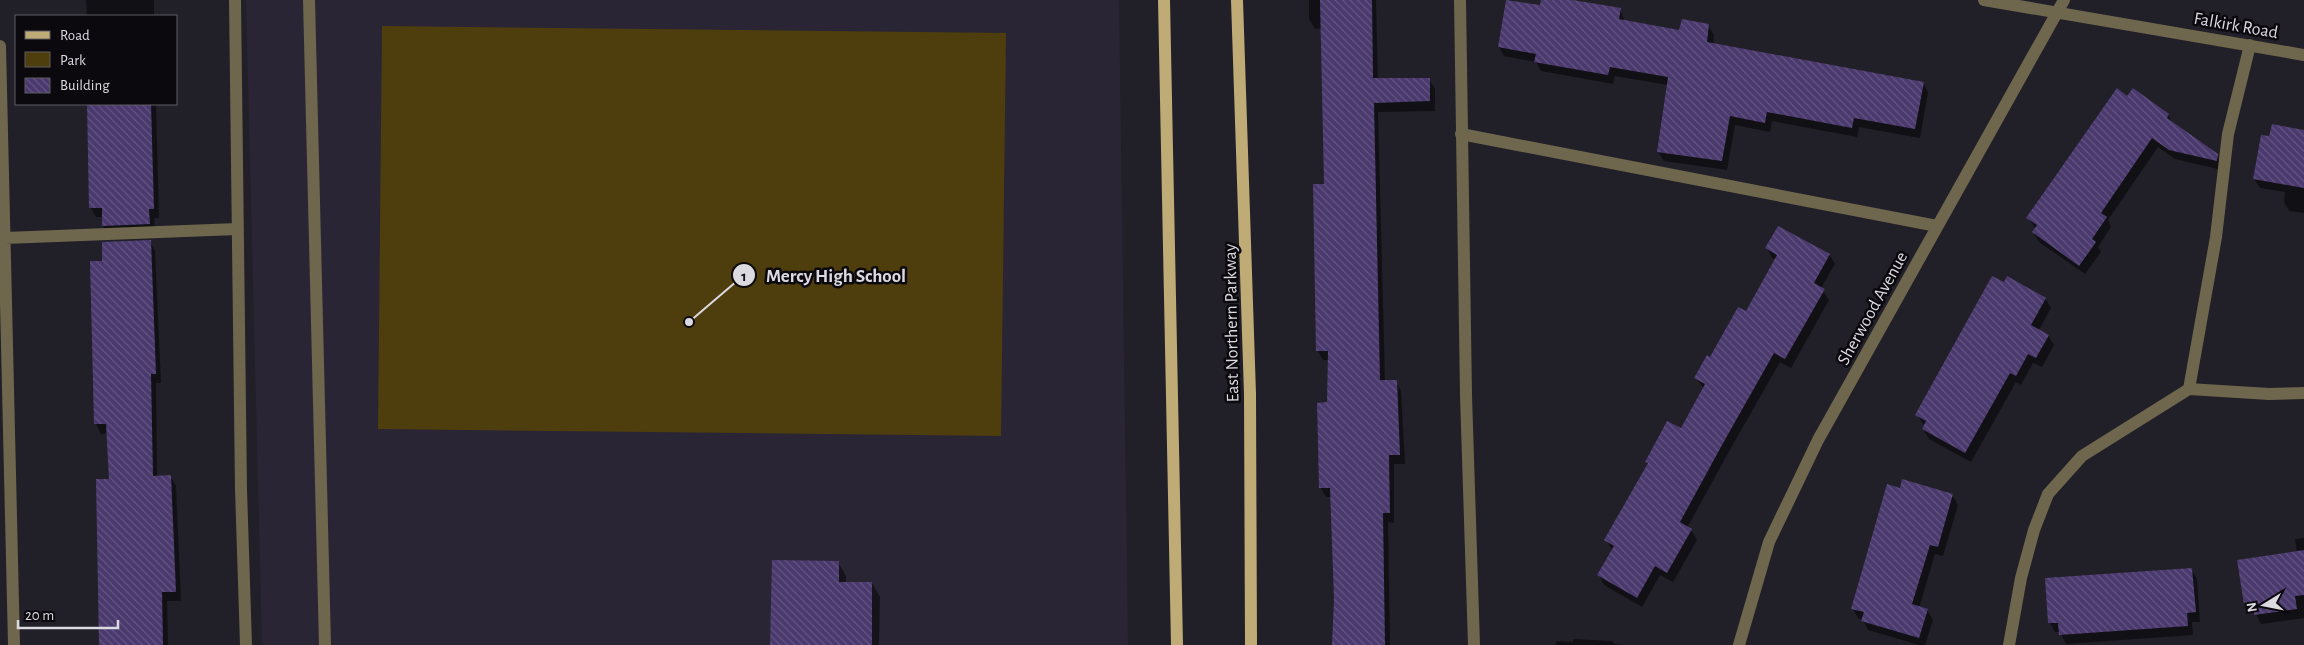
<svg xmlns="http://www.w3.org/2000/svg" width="2304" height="645" viewBox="0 0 2304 645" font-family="'Alegreya Sans',sans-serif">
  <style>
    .built { fill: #2a2534 }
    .park { fill: #4e3e0d }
    .shadow { fill: #0007 }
    .building { fill: url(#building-back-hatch) }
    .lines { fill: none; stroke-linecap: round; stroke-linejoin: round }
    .minor { stroke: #6e664d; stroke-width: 12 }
    .major { stroke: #beab76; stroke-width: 12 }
    .labels { text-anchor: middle; stroke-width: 5; stroke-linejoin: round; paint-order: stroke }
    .street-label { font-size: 18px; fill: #dcdae1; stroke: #0b090d }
    .leader { fill: none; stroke: #dcdae1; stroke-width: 2 }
    .callout-dot { fill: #dcdae1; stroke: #0b090d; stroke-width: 2 }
    .mark-label { font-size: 15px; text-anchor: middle; font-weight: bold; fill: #111 }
    .callout-label { font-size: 19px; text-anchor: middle; font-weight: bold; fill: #dcdae1; stroke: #0b090d; stroke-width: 5; stroke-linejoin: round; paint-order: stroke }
  </style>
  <defs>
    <pattern id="building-back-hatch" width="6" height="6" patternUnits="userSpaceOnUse" patternTransform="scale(1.25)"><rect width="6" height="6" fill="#4a396d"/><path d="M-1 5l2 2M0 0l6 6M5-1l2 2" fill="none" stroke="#645582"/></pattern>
  </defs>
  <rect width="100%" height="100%" fill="#211f28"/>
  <path class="built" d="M 246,0 L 1119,0 L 1128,645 L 262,645 Z"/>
  <path class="park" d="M 382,26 L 1006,33 L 1001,436 L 378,429 Z"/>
  <path class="shadow" d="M 86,0 L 154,0 L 154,16 L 87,16 Z
    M 1309,0 L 1376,0 L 1378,80 L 1429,79 L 1435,89 L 1435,111 L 1378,112 L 1385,381 L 1396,381 L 1401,391 L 1405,464 L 1394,464 L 1394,523 L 1388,522 L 1390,645 L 1333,645 L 1335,599 L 1332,497 L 1326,497 L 1320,487 L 1328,404 L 1329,360 L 1323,360 L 1317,350 L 1325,186 L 1322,28 L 1315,29 L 1309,19 Z
    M 1542,0 L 1567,0 L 1620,10 L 1625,22 L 1680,31 L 1708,25 L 1714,35 L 1713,44 L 1923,83 L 1928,92 L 1920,138 L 1859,127 L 1857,137 L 1772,121 L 1770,132 L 1735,125 L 1727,170 L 1664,161 L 1658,152 L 1668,85 L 1615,76 L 1613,84 L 1541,71 L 1536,62 L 1504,56 L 1499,47 L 1541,7 Z
    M 2127,97 L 2168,115 L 2173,124 L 2217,155 L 2222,165 L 2222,170 L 2175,159 L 2158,147 L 2108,220 L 2111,227 L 2098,247 L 2101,252 L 2085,274 L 2039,242 L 2033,232 L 2036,229 L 2028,218 Z
    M 88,104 L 156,104 L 159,218 L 154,218 L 155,234 L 109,235 L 103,226 L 103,217 L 96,217 L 91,208 Z
    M 2304,131 L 2304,213 L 2289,211 L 2284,202 L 2285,192 L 2260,188 L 2254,179 L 2270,138 Z
    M 150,242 L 155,251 L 161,383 L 156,383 L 157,477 L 171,477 L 176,486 L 181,601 L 167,601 L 168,645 L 101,645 L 110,480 L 108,433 L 101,434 L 96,424 L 103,262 Z
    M 1767,248 L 1829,254 L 1835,264 L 1821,288 L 1829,300 L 1791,368 L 1780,362 L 1727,455 L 1687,528 L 1691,530 L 1697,540 L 1673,582 L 1660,575 L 1642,607 L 1604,585 L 1599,575 L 1613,551 L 1606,540 L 1648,465 L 1646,462 L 1681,430 L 1704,389 L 1696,378 L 1747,313 L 1776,260 L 1772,258 Z
    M 2045,298 L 2051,308 L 2039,330 L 2048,335 L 2054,345 L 2042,367 L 2033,363 L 2021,385 L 2016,382 L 1971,462 L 1929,439 L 1923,429 L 1925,426 L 1917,415 Z
    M 1901,490 L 1952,495 L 1958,505 L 1943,556 L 1935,554 L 1919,608 L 1927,610 L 1933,620 L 1925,645 L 1919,645 L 1868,630 L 1863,620 L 1858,618 L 1853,609 Z
    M 2304,538 L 2304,618 L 2261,624 L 2255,613 L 2250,613 L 2245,604 L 2297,552 L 2295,539 Z
    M 838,562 L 846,576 L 846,583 L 872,583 L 880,597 L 879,645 L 772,645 Z
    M 2192,570 L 2197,579 L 2200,622 L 2192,622 L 2193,635 L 2066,644 L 2060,632 L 2055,632 L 2050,622 Z
    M 1573,639 L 1612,641 L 1614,644 L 1625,645 L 1556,645 L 1556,641 L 1573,642 Z"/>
  <path class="building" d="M 1320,0 L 1372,0 L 1373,78 L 1430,78 L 1430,101 L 1374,103 L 1380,380 L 1397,380 L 1400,455 L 1389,455 L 1390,513 L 1383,513 L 1385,645 L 1332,645 L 1334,599 L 1330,488 L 1319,488 L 1317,403 L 1327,402 L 1328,351 L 1316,351 L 1313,184 L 1324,184 Z
    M 1506,0 L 1540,5 L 1541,0 L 1573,0 L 1621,8 L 1619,19 L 1679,30 L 1682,19 L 1709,24 L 1707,42 L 1924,82 L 1915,129 L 1854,118 L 1852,128 L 1767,112 L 1765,123 L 1730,116 L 1722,161 L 1657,152 L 1668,77 L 1610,67 L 1608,75 L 1534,62 L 1536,54 L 1498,47 Z
    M 2117,88 L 2127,96 L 2133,88 L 2169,114 L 2167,118 L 2218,154 L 2217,161 L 2169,150 L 2152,138 L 2101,213 L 2107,217 L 2092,239 L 2096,242 L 2079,266 L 2032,232 L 2037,225 L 2026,218 Z
    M 87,104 L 151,104 L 154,209 L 149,209 L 150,224 L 102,226 L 102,208 L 89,208 Z
    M 2272,124 L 2304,130 L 2304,188 L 2253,179 L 2261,135 L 2269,136 Z
    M 1778,226 L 1830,254 L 1814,283 L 1825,289 L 1785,359 L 1774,353 L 1722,445 L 1680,522 L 1692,529 L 1667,573 L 1655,566 L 1637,598 L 1597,575 L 1614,546 L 1604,540 L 1648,463 L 1645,462 L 1667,421 L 1681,428 L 1705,384 L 1694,378 L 1707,355 L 1710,357 L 1738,307 L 1746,311 L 1777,255 L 1765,248 Z
    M 151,240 L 156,374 L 151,374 L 153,476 L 171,475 L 176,592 L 162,592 L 163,645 L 99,645 L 96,479 L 109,479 L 106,424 L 94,424 L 90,261 L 102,261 L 102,242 Z
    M 1992,276 L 2004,282 L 2007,276 L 2046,298 L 2031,325 L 2049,335 L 2036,358 L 2028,354 L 2016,376 L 2010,373 L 1965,453 L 1922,429 L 1926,421 L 1915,415 Z
    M 1902,479 L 1953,494 L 1938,547 L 1930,545 L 1912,604 L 1928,609 L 1919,638 L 1861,621 L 1864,612 L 1851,609 L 1887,484 L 1900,488 Z
    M 2304,550 L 2304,595 L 2295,596 L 2297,609 L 2254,615 L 2252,603 L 2244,604 L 2237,560 Z
    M 772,560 L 839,561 L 839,582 L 872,582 L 872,645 L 770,645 Z
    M 2192,568 L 2196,612 L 2187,613 L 2188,626 L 2059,635 L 2058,623 L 2048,623 L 2045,578 Z"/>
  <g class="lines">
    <path class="minor" d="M 235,0 L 241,489 L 246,645
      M 309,0 L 325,645
      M 1460,0 L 1466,395 L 1474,645
      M 1984,0 L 2304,55
      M 0,46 L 14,645
      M 1461,134 L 1937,226
      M 5,238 L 237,229
      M 2189,389 L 2216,237 L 2228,134 L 2250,45
      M 1739,645 L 1769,542 L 1818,440 L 2064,0
      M 2009,645 L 2021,578 L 2034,530 L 2048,494 L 2082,456 L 2189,389 L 2269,394 L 2304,393"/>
    <path class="major" d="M 1164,0 L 1177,645
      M 1237,0 L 1250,394 L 1251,645"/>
  </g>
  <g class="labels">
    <g class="street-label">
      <text transform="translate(2236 25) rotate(10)" y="6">Falkirk Road</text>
      <text transform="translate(1872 308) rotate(-61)" y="6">Sherwood Avenue</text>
      <text transform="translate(1231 323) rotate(-91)" y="6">East Northern Parkway</text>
    </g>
  </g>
  <path class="leader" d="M689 322L744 275"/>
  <g class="callout-dot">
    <circle cx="689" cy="322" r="5"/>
    <circle cx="744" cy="275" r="12"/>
  </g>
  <g class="mark-label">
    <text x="744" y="281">1</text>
  </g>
  <g class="callout-label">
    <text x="836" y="282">Mercy High School</text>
  </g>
  <rect x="15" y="15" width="162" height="90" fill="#0b090d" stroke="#5f5d62"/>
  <rect x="25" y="31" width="25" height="8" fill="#beab76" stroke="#5f5d62"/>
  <text x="60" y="40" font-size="15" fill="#dcdae1">Road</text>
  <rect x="25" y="52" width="25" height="15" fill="#4e3e0d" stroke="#5f5d62"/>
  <text x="60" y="65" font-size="15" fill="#dcdae1">Park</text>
  <rect x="25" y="78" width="25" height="15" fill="url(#building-back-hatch)" stroke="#5f5d62"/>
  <text x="60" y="90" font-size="15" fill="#dcdae1">Building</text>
  <g transform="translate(2264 605) rotate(260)" stroke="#0b090d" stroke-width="4" paint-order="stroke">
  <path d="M0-4L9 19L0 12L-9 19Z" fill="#dcdae1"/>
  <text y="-8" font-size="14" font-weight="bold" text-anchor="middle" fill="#dcdae1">N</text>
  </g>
  <path d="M18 620v8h100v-8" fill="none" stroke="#dcdae1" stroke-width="2.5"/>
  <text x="25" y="620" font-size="15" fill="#dcdae1" stroke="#0b090d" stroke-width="4" paint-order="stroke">20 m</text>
</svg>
